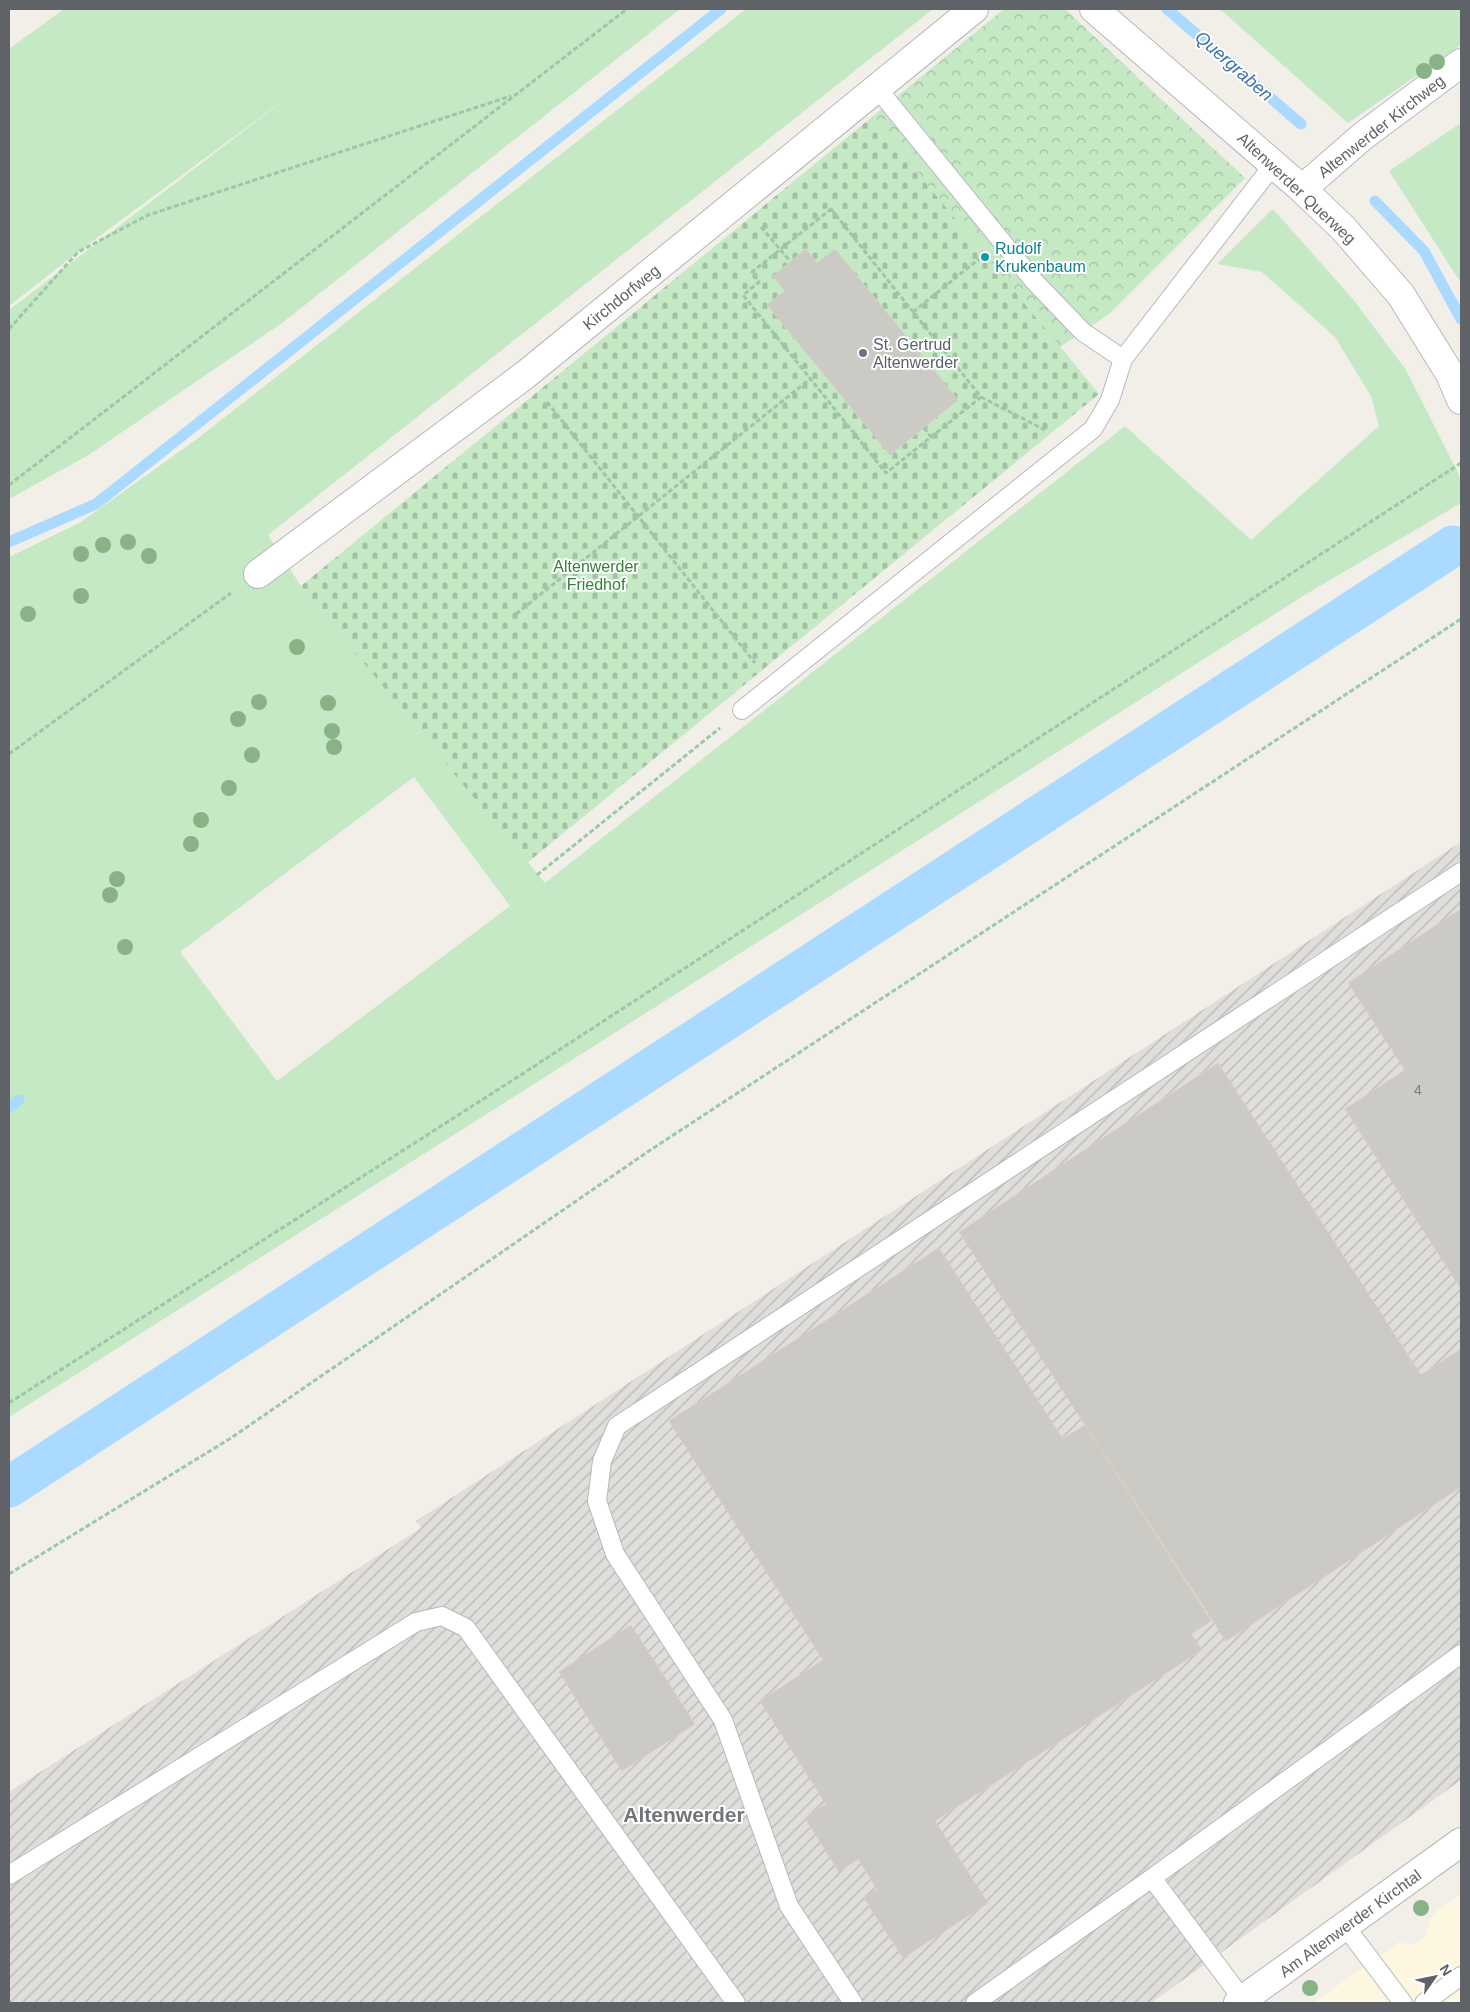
<svg xmlns="http://www.w3.org/2000/svg" width="1470" height="2012" viewBox="0 0 1470 2012" font-family="Arial,sans-serif">
  <style>
    .commercial { fill: #fef7e0 }
    .industrial { fill: url(#industrial-furrows) }
    .grass { fill: #c5e8c5; fill-rule: evenodd }
    .cemetery { fill: url(#cemetery-stones) }
    .park { fill: url(#park-crowns) }
    .lines { fill: none; stroke-linecap: round; stroke-linejoin: round }
    .stream { stroke: #aadaff; stroke-width: 11 }
    .canal { stroke: #aadaff; stroke-width: 41 }
    .building { fill: #cccac5; stroke: #d6d1c6 }
    .lane-casing { stroke: #b5b8bc; stroke-width: 20 }
    .street-casing { stroke: #b5b8bc; stroke-width: 30 }
    .path { stroke: #9cc7a9; stroke-width: 3; stroke-dasharray: 5 2.5; stroke-linecap: butt }
    .lane { stroke: #fff; stroke-width: 18 }
    .street { stroke: #fff; stroke-width: 28 }
    .tree { fill: #89b387 }
    .culture-dot { fill: #0f9aa8; stroke: #fff; stroke-width: 2 }
    .worship-dot { fill: #6b7280; stroke: #fff; stroke-width: 2 }
    .labels { text-anchor: middle; stroke-width: 4; stroke-linejoin: round; paint-order: stroke }
    .number-label { font-size: 14px; fill: #7a7d7f }
    .street-label { font-size: 16px; fill: #5f6368; stroke: #fff }
    .culture-label { font-size: 16px; fill: #0d838f; stroke: #fff; text-anchor: start }
    .worship-label { font-size: 16px; fill: #5b616d; stroke: #fff; text-anchor: start }
    .park-label { font-size: 16px; fill: #348238; stroke: #fff }
    .water-label { font-size: 18px; font-style: italic; fill: #4174aa; stroke: #fff }
    .district-label { font-size: 21px; font-weight: bold; fill: #70757a; stroke: #fff }
  </style>
  <defs>
    <pattern id="industrial-furrows" width="10" height="10" patternUnits="userSpaceOnUse" patternTransform="scale(1.25)"><rect width="10" height="10" fill="#e0deda"/><path d="M-1 1l2-2M0 10L10 0M9 11l2-2" fill="none" stroke="#b9b8b5"/></pattern>
    <pattern id="cemetery-stones" width="16" height="16" patternUnits="userSpaceOnUse" patternTransform="scale(1.25)"><rect width="16" height="16" fill="#c5e8c5"/><path d="M2 7V4a2 2 0 0 1 4 0v3zM10 15v-3a2 2 0 0 1 4 0v3z" fill="#a3c0a4"/></pattern>
    <pattern id="park-crowns" width="20" height="18" patternUnits="userSpaceOnUse" patternTransform="scale(1.25)"><rect width="20" height="18" fill="#c5e8c5"/><path d="M2 6a3 3 0 1 1 6 0M12 15a3 3 0 1 1 6 0" fill="none" stroke="#a3c0a4"/></pattern>
  </defs>
  <rect width="100%" height="100%" fill="#f1efe8"/>
  <path class="commercial" d="M 1461,1894 L 1461,2003 L 1313,2003 L 1399,1942 L 1412,1945 L 1426,1936 L 1432,1915 Z"/>
  <path class="industrial" d="M 1461,842 L 1461,1780 L 1151,2003 L 9,2003 L 9,1792 L 421,1528 L 416,1521 Z"/>
  <path class="grass" d="M 64,9 L 680,9 L 282,323 L 87,456 L 9,499 L 9,310 L 300,88 L 78,252 L 9,306 L 9,49 Z
    M 746,9 L 933,9 L 268,535 L 301,586 L 545,883 L 1125,426 L 1251,540 L 1379,426 L 1371,396 L 1335,337 L 1262,272 L 1217,264 L 1273,209 L 1352,298 L 1406,370 L 1461,479 L 1461,503 L 1308,593 L 9,1417 L 9,557 L 81,522 L 197,439 ZM 414,777 L 510,906 L 277,1081 L 180,952 Z
    M 1220,9 L 1461,9 L 1461,45 L 1348,123 Z
    M 1461,123 L 1461,283 L 1389,171 Z"/>
  <path class="cemetery" d="M 872,117 L 1099,394 L 527,863 L 301,586 Z"/>
  <path class="park" d="M 1004,9 L 1065,9 L 1245,178 L 1109,314 L 1060,347 L 872,117 Z"/>
  <g class="lines">
    <path class="stream" d="M 1167,9 L 1301,124
      M 1375,201 L 1424,251 L 1461,319
      M 9,542 L 96,504 L 721,9
      M 9,1108 L 19,1100"/>
    <path class="canal" d="M 9,1487 L 1453,546"/>
  </g>
  <path class="building" d="M 806,249 L 817,263 L 835,249 L 958,400 L 890,455 L 767,305 L 785,291 L 773,276 Z
    M 1461,909 L 1461,1289 L 1345,1109 L 1405,1070 L 1348,983 Z
    M 1218,1063 L 1421,1375 L 1461,1349 L 1461,1487 L 1226,1641 L 959,1232 Z
    M 939,1248 L 1063,1439 L 1085,1425 L 1211,1621 L 1191,1634 L 1202,1650 L 935,1821 L 988,1903 L 903,1958 L 864,1898 L 877,1889 L 858,1859 L 839,1872 L 805,1818 L 826,1804 L 760,1701 L 823,1660 L 669,1421 Z
    M 631,1625 L 695,1724 L 622,1771 L 559,1672 Z"/>
  <g class="lines">
    <defs>
      <path id="lane" d="M 877,88 L 1034,281 L 1083,332 L 1123,359
        M 742,710 L 1093,429 L 1110,400 L 1123,359 L 1274,164
        M 9,1875 L 416,1622 L 442,1616 L 466,1628 L 736,2003
        M 1345,1926 L 1403,2003
        M 1243,2000 L 1152,1878 L 1461,1654
        M 853,2003 L 789,1906 L 723,1720 L 615,1554 L 597,1501 L 602,1461 L 617,1426 L 1461,872
        M 975,2003 L 1152,1878
        M 1424,2003 L 1461,1976"/>
      <path id="street" d="M 1094,9 L 1302,189 L 1343,228 L 1401,295 L 1450,374 L 1461,400
        M 1302,189 L 1363,136 L 1461,63
        M 258,574 L 525,375 L 974,9
        M 1238,2003 L 1461,1842"/>
    </defs>
    <use href="#lane" class="lane-casing"/>
    <use href="#street" class="street-casing"/>
    <path class="path" d="M 831,209 L 981,397 L 886,473 L 743,295 L 759,282 L 752,272 Z
      M 761,227 L 790,261
      M 913,312 L 979,259
      M 9,329 L 78,252 L 148,215 L 511,96
      M 981,397 L 1045,430
      M 547,402 L 755,663
      M 924,428 L 931,437
      M 9,485 L 627,9
      M 516,614 L 810,379
      M 9,754 L 231,593
      M 537,875 L 720,728
      M 9,1403 L 516,1078 L 1461,463
      M 9,1574 L 231,1438 L 649,1151 L 1461,619"/>
    <use href="#lane" class="lane"/>
    <use href="#street" class="street"/>
  </g>
  <g class="tree">
    <circle cx="1437" cy="62" r="8"/>
    <circle cx="1424" cy="71" r="8"/>
    <circle cx="128" cy="542" r="8"/>
    <circle cx="103" cy="545" r="8"/>
    <circle cx="81" cy="554" r="8"/>
    <circle cx="149" cy="556" r="8"/>
    <circle cx="81" cy="596" r="8"/>
    <circle cx="28" cy="614" r="8"/>
    <circle cx="297" cy="647" r="8"/>
    <circle cx="259" cy="702" r="8"/>
    <circle cx="328" cy="703" r="8"/>
    <circle cx="238" cy="719" r="8"/>
    <circle cx="332" cy="731" r="8"/>
    <circle cx="334" cy="747" r="8"/>
    <circle cx="252" cy="755" r="8"/>
    <circle cx="229" cy="788" r="8"/>
    <circle cx="201" cy="820" r="8"/>
    <circle cx="191" cy="844" r="8"/>
    <circle cx="117" cy="879" r="8"/>
    <circle cx="110" cy="895" r="8"/>
    <circle cx="125" cy="947" r="8"/>
    <circle cx="1421" cy="1908" r="8"/>
    <circle cx="1310" cy="1988" r="8"/>
  </g>
  <circle class="culture-dot" cx="985" cy="257" r="5"/>
  <circle class="worship-dot" cx="863" cy="353" r="5"/>
  <g class="labels">
    <g class="number-label">
      <text x="1418" y="1095">4</text>
    </g>
    <g class="street-label">
      <text transform="translate(1381 126) rotate(-38)" y="6">Altenwerder Kirchweg</text>
      <text transform="translate(1297 188) rotate(43)" y="6">Altenwerder Querweg</text>
      <text transform="translate(621 297) rotate(-39)" y="6">Kirchdorfweg</text>
      <text transform="translate(1350 1923) rotate(-36)" y="6">Am Altenwerder Kirchtal</text>
    </g>
    <g class="culture-label">
      <text x="995" y="254">Rudolf<tspan x="995" dy="18">Krukenbaum</tspan></text>
    </g>
    <g class="worship-label">
      <text x="873" y="350">St. Gertrud<tspan x="873" dy="18">Altenwerder</tspan></text>
    </g>
    <g class="park-label">
      <text x="596" y="572">Altenwerder<tspan x="596" dy="18">Friedhof</tspan></text>
    </g>
    <g class="water-label">
      <text transform="translate(1234 66) rotate(41)" y="6">Quergraben</text>
    </g>
    <g class="district-label">
      <text x="684" y="1822">Altenwerder</text>
    </g>
  </g>
  <rect width="1470" height="2012" fill="none" stroke="#5f6368" stroke-width="20"/>
  <g transform="translate(1435 1977) rotate(57)" stroke="#ffffff" stroke-width="4" paint-order="stroke">
  <path d="M0-4L9 19L0 12L-9 19Z" fill="#5f6368"/>
  <text y="-8" font-size="14" font-weight="bold" text-anchor="middle" fill="#5f6368">N</text>
  </g>
</svg>
